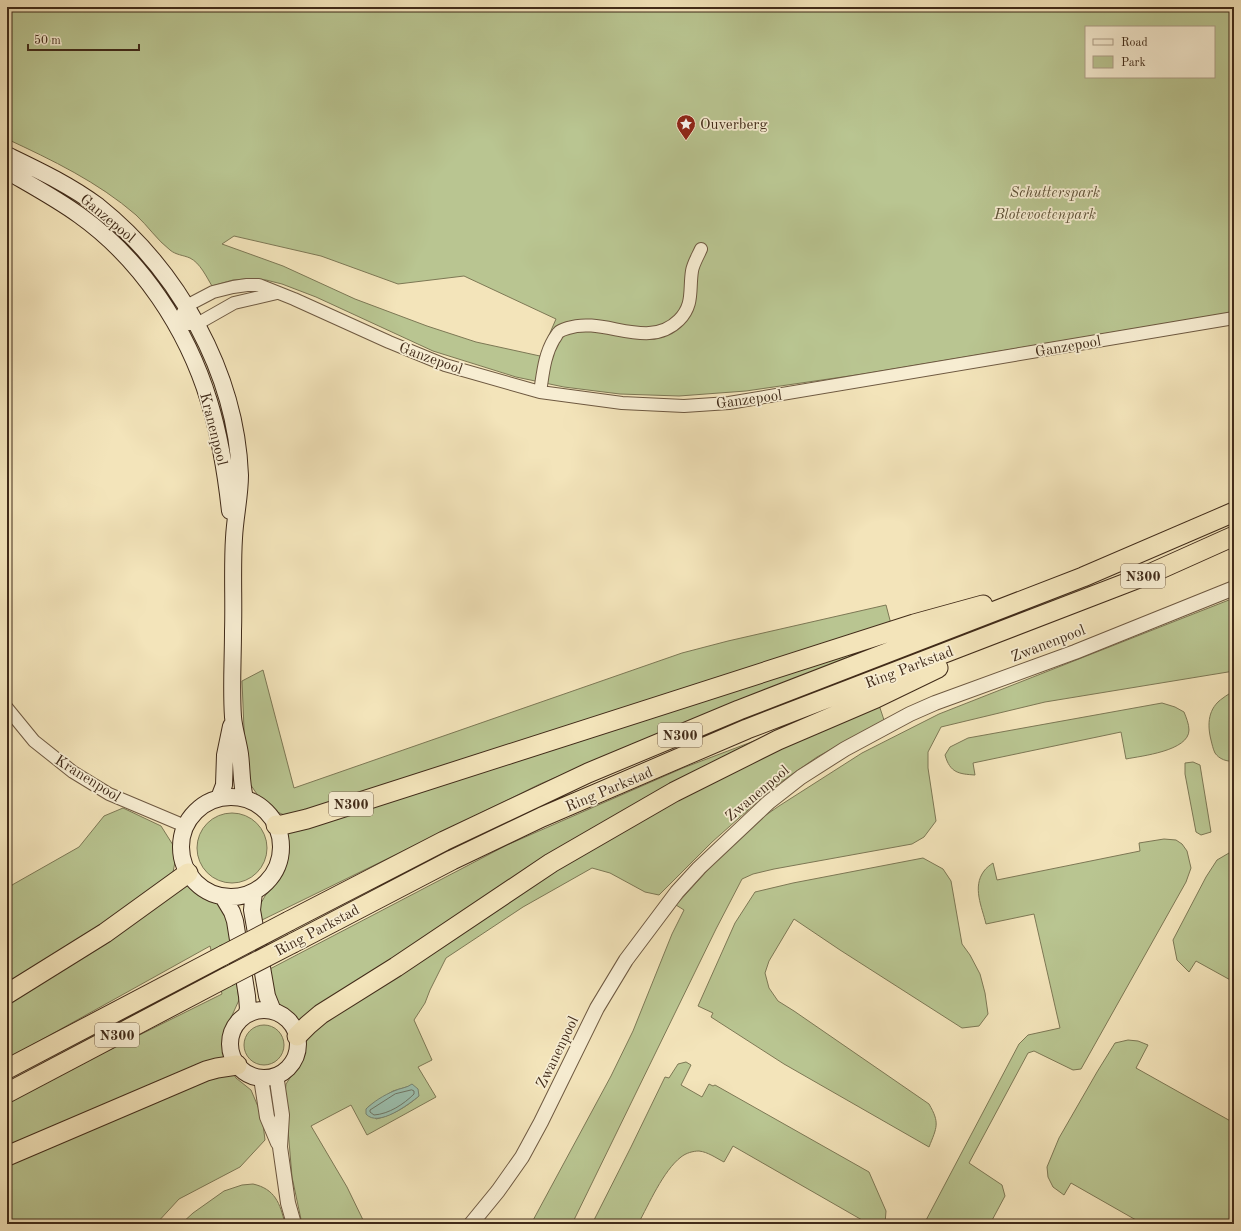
<svg xmlns="http://www.w3.org/2000/svg" width="1241" height="1231" viewBox="0 0 1241 1231" font-family="'Old Standard TT',serif">
  <style>
    .green { fill: #b9c591; stroke: #7d7855; fill-rule: evenodd }
    .water { fill: #9bbfae; stroke: #778472 }
    .lines { fill: none; stroke-linecap: round; stroke-linejoin: round }
    .shore { stroke: #6e7564; stroke-width: 1 }
    .minor-casing { stroke: #6e5941; stroke-width: 14 }
    .tertiary-casing { stroke: #6e5941; stroke-width: 16 }
    .secondary-casing { stroke: #412b19; stroke-width: 18 }
    .trunk-casing { stroke: #412b19; stroke-width: 21 }
    .minor { stroke: #f7edd2; stroke-width: 12 }
    .tertiary { stroke: #f7edd2; stroke-width: 14 }
    .secondary { stroke: #f7edd2; stroke-width: 16 }
    .trunk { stroke: #f3e4ba; stroke-width: 19 }
    .trunk-bridge-casing { stroke: #412b19; stroke-width: 21; stroke-linecap: butt }
    .trunk-bridge { stroke: #f3e4ba; stroke-width: 19 }
    .labels { text-anchor: middle; stroke-width: 3.5; stroke-linejoin: round; paint-order: stroke }
    .shield { fill: #f7edd2; stroke: #786550; stroke-width: 1 }
    .shield-label { font-size: 14px; font-weight: bold; fill: #412b19 }
    .poi-label { font-size: 15px; fill: #412b19; stroke: #f7edd2; text-anchor: start }
    .park-label { font-size: 15px; font-style: italic; fill: #5f5237; stroke: #f7edd2 }
    .street-label { font-size: 15px; fill: #412b19; stroke: #f7edd2 }
  </style>
  <rect width="100%" height="100%" fill="#f3e4ba"/>
  <filter id="stains"><feTurbulence type="fractalNoise" baseFrequency=".005" numOctaves="4"/><feColorMatrix values="0 0 0 0 .2 0 0 0 0 .09 0 0 0 0 .02 0 0 0 .5 -.17"/></filter>
  <radialGradient id="worn" r=".72"><stop offset=".6" stop-color="#630" stop-opacity="0"/><stop offset="1" stop-color="#630" stop-opacity=".3"/></radialGradient>
  <path class="green" d="M 7,7 L 1234,7 L 1234,312 L 863,374 L 746,391 L 679,396 L 620,394 L 564,387 L 516,377 L 433,351 L 316,297 L 282,284 L 266,280 L 247,279 L 233,280 L 212,286 C 206,276 200,263 190,258 C 183,255 176,255 170,250 C 157,240 148,226 136,215 C 98,182 52,160 7,139 ZM 1086,27 L 1214,27 L 1214,77 L 1086,77 ZM 234,236 L 321,256 L 398,284 L 464,276 L 556,319 L 540,356 L 476,342 L 427,326 L 355,299 L 283,266 L 222,244 Z
    M 1234,598 L 1234,671 L 1045,702 L 941,727 L 928,752 L 928,768 L 936,821 L 924,837 L 912,844 L 774,869 L 753,874 L 742,879 L 716,929 L 572,1224 L 531,1224 L 611,1076 L 633,1031 L 672,934 L 684,910 L 676,905 L 725,851 L 753,824 L 779,806 L 862,753 L 939,714 Z
    M 886,605 L 891,624 L 291,818 L 273,810 L 259,797 L 248,781 L 245,752 L 242,681 L 263,670 L 294,788 L 682,653 L 728,641 Z
    M 883,644 L 760,692 L 540,784 L 260,921 L 260,905 L 265,896 L 280,878 L 289,853 L 287,832 Z
    M 1234,692 L 1234,761 C 1227,762 1219,759 1215,753 C 1213,749 1212,744 1211,740 C 1207,724 1208,708 1223,698 C 1227,695 1230,693 1234,692 Z
    M 878,702 L 884,720 L 817,757 L 774,787 L 712,842 L 659,895 L 645,892 L 610,873 L 592,868 L 523,907 L 446,958 L 430,990 L 425,1003 L 414,1020 L 432,1060 L 418,1067 L 436,1097 L 367,1135 L 351,1105 L 311,1126 L 347,1187 L 365,1224 L 302,1224 L 292,1177 L 285,1094 L 286,1084 L 299,1064 L 310,1031 L 591,846 L 697,786 ZM 410,1086 L 419,1096 C 406,1107 393,1115 376,1119 L 368,1107 L 393,1091 Z
    M 1162,703 L 1175,707 L 1184,712 C 1186,717 1189,724 1189,730 C 1189,751 1141,756 1126,759 L 1121,732 L 973,763 L 975,775 C 959,774 950,773 945,755 L 950,747 L 968,738 Z
    M 783,730 L 298,1023 L 279,1006 L 266,971 L 507,845 L 683,768 Z
    M 1193,762 L 1200,765 L 1211,832 L 1201,835 L 1196,832 L 1185,774 L 1185,763 Z
    M 123,808 L 161,826 L 173,845 L 175,862 L 173,872 L 188,882 L 199,893 L 215,901 L 227,913 L 239,1000 L 225,1031 L 224,1059 L 236,1078 L 251,1090 L 262,1116 L 265,1140 L 240,1167 L 179,1199 L 156,1224 L 7,1224 L 7,1102 L 33,1088 L 222,994 L 210,946 L 7,1059 L 7,895 L 12,885 L 79,847 L 104,816 Z
    M197 848a35 35 0 1 1 70 0a35 35 0 1 1-70 0Z
    M 1164,839 L 1176,840 L 1182,844 L 1187,851 L 1191,868 L 1186,882 L 1081,1069 L 1073,1070 L 1034,1051 L 1028,1053 L 969,1163 L 1002,1185 L 1005,1196 L 990,1224 L 924,1224 L 1019,1044 L 1028,1035 L 1060,1028 L 1034,914 L 986,924 C 982,907 972,887 984,871 C 986,868 990,865 993,863 L 997,880 L 1140,851 L 1139,843 Z
    M 1234,852 L 1234,982 L 1196,961 L 1189,972 L 1177,960 L 1173,940 L 1206,877 L 1217,860 L 1229,853 Z
    M 923,858 L 943,869 L 951,881 L 962,944 L 970,955 L 980,974 L 985,993 L 988,1014 L 979,1026 L 962,1028 L 840,950 L 794,919 L 769,961 L 765,973 L 769,988 L 778,1001 L 794,1011 L 929,1104 C 940,1123 937,1127 929,1147 L 784,1064 L 711,1017 L 713,1013 L 698,1006 L 735,923 L 755,892 L 793,883 Z
    M244 1045a20 20 0 1 1 40 0a20 20 0 1 1-40 0Z
    M 1128,1040 L 1138,1041 L 1148,1045 L 1136,1068 L 1234,1123 L 1234,1224 L 1143,1224 L 1071,1183 L 1064,1195 L 1053,1187 L 1048,1177 L 1047,1167 L 1059,1138 L 1097,1072 L 1115,1043 Z
    M 686,1062 L 691,1065 L 681,1085 L 702,1097 L 709,1084 L 713,1086 L 715,1085 L 869,1172 L 886,1211 L 885,1224 L 869,1224 L 733,1146 L 724,1162 C 716,1158 708,1152 699,1151 C 693,1151 686,1153 681,1157 C 663,1171 649,1204 638,1224 L 592,1224 L 631,1147 L 665,1077 L 669,1078 L 678,1064 Z
    M 253,1184 C 275,1189 280,1203 285,1224 L 181,1224 L 193,1213 L 224,1191 L 242,1185 Z"/>
  <path class="water" d="M 412,1084 L 418,1089 L 419,1096 C 409,1104 378,1128 366,1114 L 366,1109 C 373,1102 384,1095 394,1091 C 400,1088 407,1088 412,1084 Z"/>
  <g class="lines">
    <path class="shore" d="M 412,1090 L 414,1091 L 414,1094 C 404,1104 389,1114 374,1115 L 370,1112 L 370,1110 L 395,1094 Z"/>
    <defs>
      <path id="minor" d="M 188,324 L 197,324 L 234,303 L 277,293
        M 176,325 L 186,307 L 192,303 L 213,292 L 233,287 L 247,285 L 259,285 L 294,299 L 389,342 L 445,365 L 540,392 L 622,403 L 684,406 L 729,403 L 1234,318
        M 540,392 C 543,374 544,356 554,339 C 556,337 557,333 559,332 C 561,330 565,329 568,328 C 604,316 648,351 679,320 C 694,305 689,290 692,271 C 693,264 698,256 701,249
        M 7,708 L 34,741 L 73,772 L 109,794 L 185,826"/>
      <path id="tertiary" d="M 278,1075 L 277,1081 L 282,1115 L 280,1147 L 288,1203 L 294,1224
        M 261,1078 L 267,1117 L 278,1143
        M 471,1224 L 498,1191 L 522,1157 L 541,1122 L 597,1008 L 626,960 L 677,892 L 699,868 L 769,802 L 801,777 L 845,749 L 910,714 L 935,703 L 1075,652 L 1234,588"/>
      <path id="secondary" d="M 7,155 C 38,170 70,185 98,206 C 178,270 236,372 240,475 C 240,496 235,517 234,538 C 232,569 234,601 233,631 C 233,660 231,689 233,717 C 234,729 238,741 240,754 C 242,769 241,783 245,798
        M 7,171 C 31,185 57,199 79,215 C 141,259 187,329 209,401 C 220,437 226,474 230,511
        M181 847a50 50 0 1 1 100 0a50 50 0 1 1-100 0Z
        M 219,798 L 224,785 L 225,755 L 231,726
        M 254,892 L 252,910 L 267,996 L 273,1011
        M 223,897 L 232,912 L 235,921 L 247,996 L 248,1009 L 246,1015
        M230 1044a34 34 0 1 1 68 0a34 34 0 1 1-68 0Z"/>
      <path id="trunk" d="M 276,825 L 282,825 L 307,819 L 914,624 L 983,605
        M 289,921 L 444,841 L 588,773 L 739,710 L 1083,577 L 1234,512
        M 293,943 L 452,860 L 542,817 L 747,729 L 1147,575 L 1234,536
        M 7,994 L 105,933 L 188,873
        M 297,1036 L 308,1025 L 321,1014 L 396,967 L 551,863 L 674,792 L 778,740 L 876,698 L 938,668
        M 7,1069 L 224,955
        M 7,1093 L 227,977
        M 7,1156 L 206,1071 L 217,1068 L 237,1065"/>
    </defs>
    <use href="#minor" class="minor-casing"/>
    <use href="#tertiary" class="tertiary-casing"/>
    <use href="#secondary" class="secondary-casing"/>
    <use href="#trunk" class="trunk-casing"/>
    <use href="#minor" class="minor"/>
    <use href="#tertiary" class="tertiary"/>
    <use href="#secondary" class="secondary"/>
    <use href="#trunk" class="trunk"/>
    <defs>
      <path id="trunk-bridge" d="M 224,955 L 289,921
        M 227,977 L 293,943"/>
    </defs>
    <use href="#trunk-bridge" class="trunk-bridge-casing"/>
    <use href="#trunk-bridge" class="trunk-bridge"/>
  </g>
  <defs>
    <symbol id="sight-pin" viewBox="-11 -11 22 30"><path d="M0 17L-7.5 6A9.5 9.5 0 1 1 7.5 6Z" fill="#8f2418" stroke="#f7edd2"/><path d="M0-6L1.8-2.2L6-1.7L2.9 1.2L3.7 5.4L0 3.3L-3.7 5.4L-2.9 1.2L-6-1.7L-1.8-2.2Z" fill="#fff"/></symbol>
  </defs>
  <g fill-rule="evenodd">
    <use href="#sight-pin" x="675" y="113" width="22" height="30"/>
  </g>
  <g class="labels">
    <g class="shield">
      <rect x="1121" y="564" width="44" height="24" rx="3"/>
      <rect x="658" y="723" width="44" height="24" rx="3"/>
      <rect x="329" y="792" width="44" height="24" rx="3"/>
      <rect x="95" y="1023" width="44" height="24" rx="3"/>
    </g>
    <g class="shield-label">
      <text x="1143" y="581">N300</text>
      <text x="680" y="740">N300</text>
      <text x="351" y="809">N300</text>
      <text x="117" y="1040">N300</text>
    </g>
    <g class="poi-label">
      <text x="700" y="129">Ouverberg</text>
    </g>
    <g class="park-label">
      <text x="1055" y="197">Schutterspark</text>
      <text x="1045" y="219">Blotevoetenpark</text>
    </g>
    <g class="street-label">
      <text transform="translate(108 218) rotate(40)" y="5">Ganzepool</text>
      <text transform="translate(1068 346) rotate(-10)" y="5">Ganzepool</text>
      <text transform="translate(431 358) rotate(20)" y="5">Ganzepool</text>
      <text transform="translate(749 399) rotate(-8)" y="5">Ganzepool</text>
      <text transform="translate(214 429) rotate(76)" y="5">Kranenpool</text>
      <text transform="translate(1048 643) rotate(-21)" y="5">Zwanenpool</text>
      <text transform="translate(909 667) rotate(-21)" y="5">Ring Parkstad</text>
      <text transform="translate(88 778) rotate(32)" y="5">Kranenpool</text>
      <text transform="translate(609 789) rotate(-23)" y="5">Ring Parkstad</text>
      <text transform="translate(757 793) rotate(-40)" y="5">Zwanenpool</text>
      <text transform="translate(317 930) rotate(-28)" y="5">Ring Parkstad</text>
      <text transform="translate(557 1052) rotate(-64)" y="5">Zwanenpool</text>
    </g>
  </g>
  <rect width="1241" height="1231" fill="none" stroke="#f3e4ba" stroke-width="24"/>
  <rect x="8" y="8" width="1225" height="1215" fill="none" stroke="#412b19" stroke-width="2"/>
  <rect x="12" y="12" width="1217" height="1207" fill="none" stroke="#412b19"/>
  <rect x="1085" y="26" width="130" height="52" fill="#f7edd2" stroke="#ae9f88"/>
  <rect x="1093" y="39" width="20" height="6" fill="#f7edd2" stroke="#ae9f88"/>
  <text x="1121" y="46" font-size="12" fill="#412b19">Road</text>
  <rect x="1093" y="56" width="20" height="12" fill="#b9c591" stroke="#ae9f88"/>
  <text x="1121" y="66" font-size="12" fill="#412b19">Park</text>
  <path d="M28 44v6h111v-6" fill="none" stroke="#412b19" stroke-width="2"/>
  <text x="34" y="44" font-size="12" fill="#412b19" stroke="#f7edd2" stroke-width="3" paint-order="stroke">50 m</text>
  <rect width="100%" height="100%" filter="url(#stains)"/>
  <rect width="100%" height="100%" fill="url(#worn)"/>
</svg>
